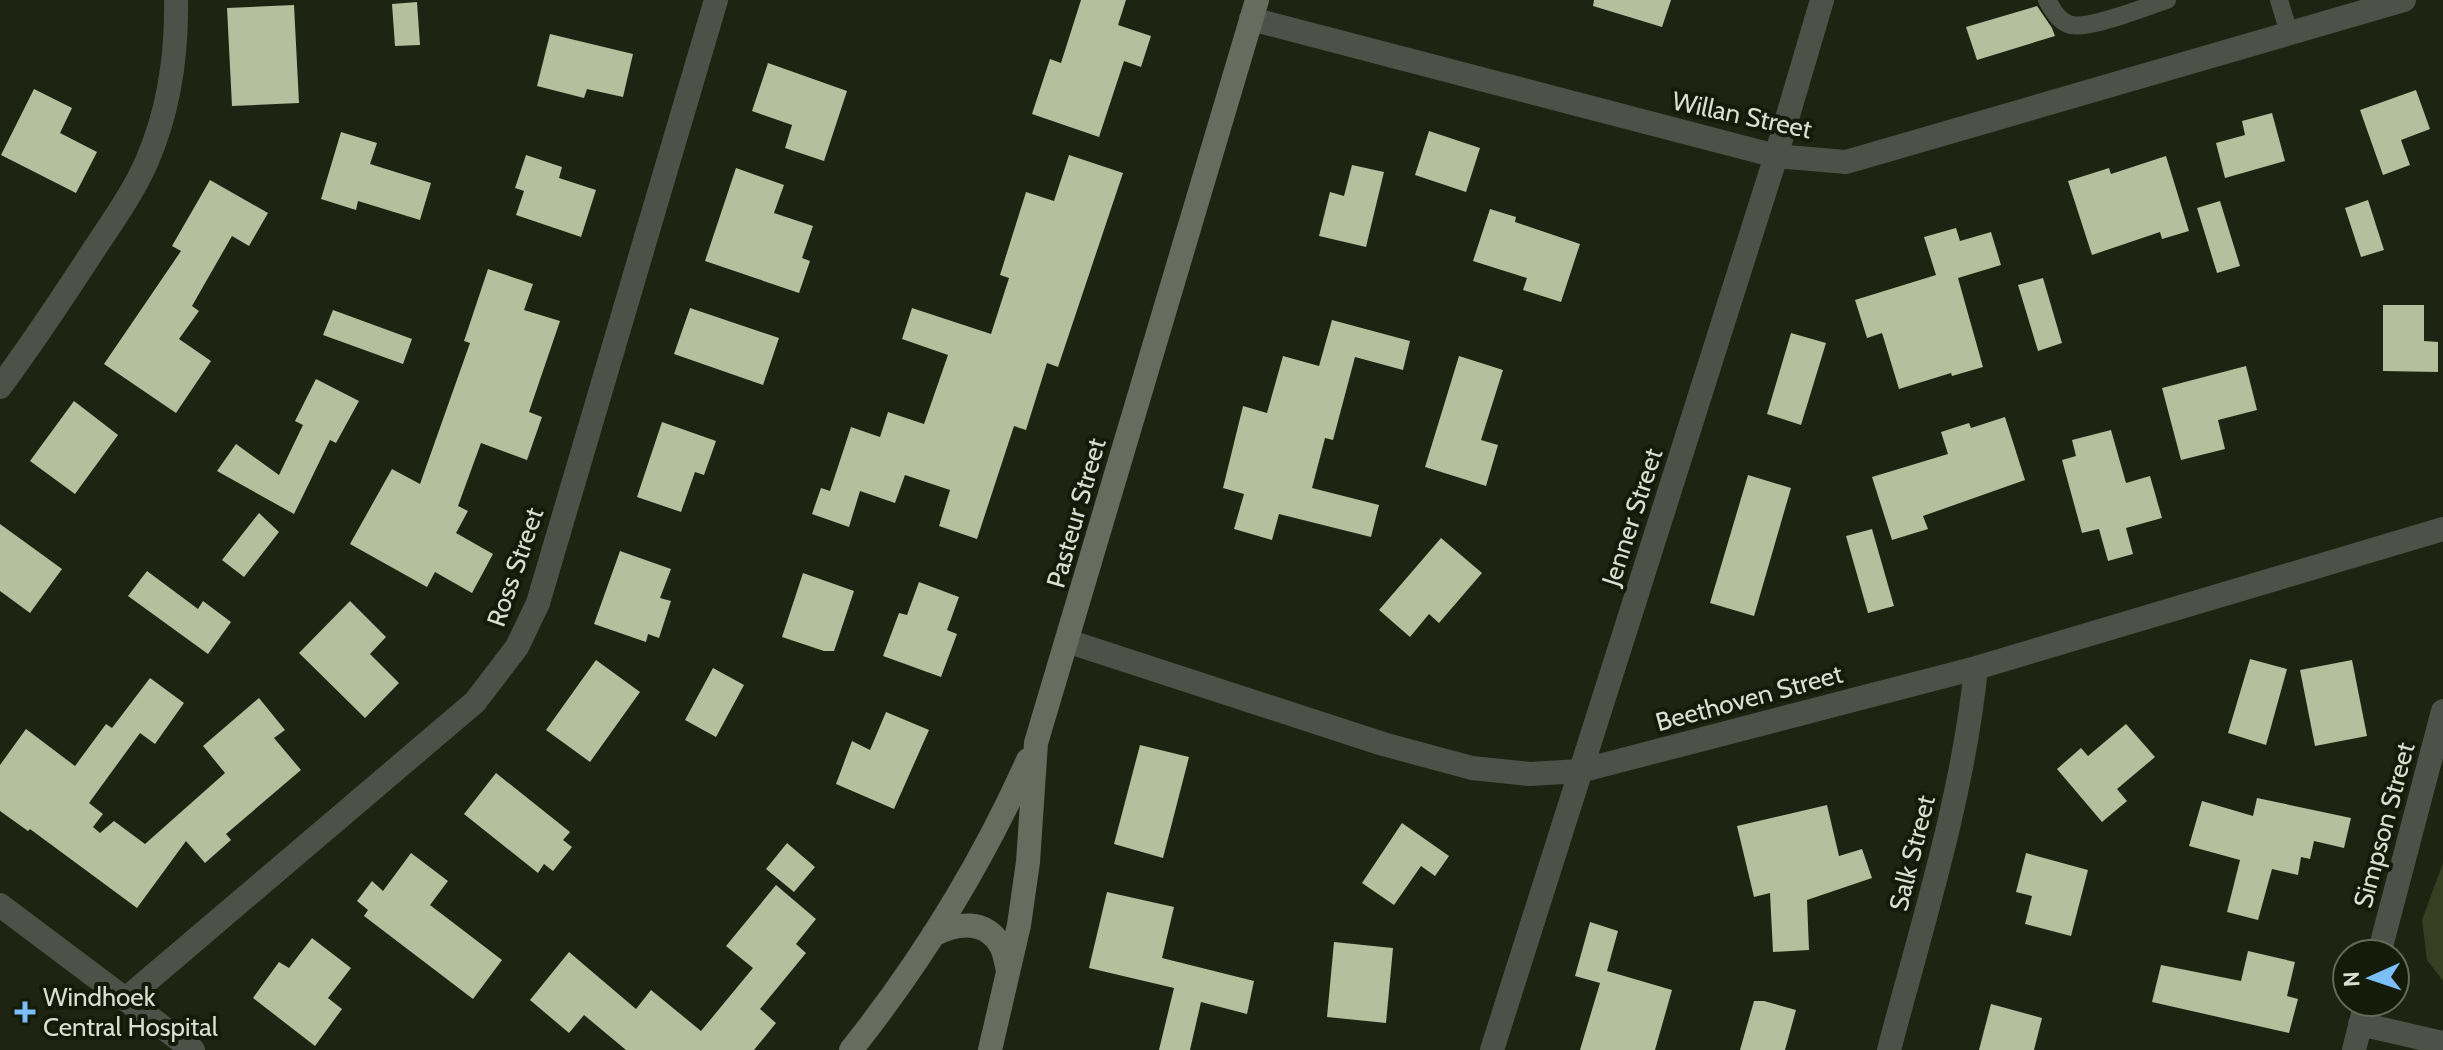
<svg xmlns="http://www.w3.org/2000/svg" width="2443" height="1050" viewBox="0 0 2443 1050" font-family="Cabin,sans-serif">
  <style>
    .green { fill: #363f22 }
    .building { fill: #b3bf9d }
    .lines { fill: none; stroke-linecap: round; stroke-linejoin: round }
    .lane { stroke: #4e5148; stroke-width: 18 }
    .street { stroke: #4e5148; stroke-width: 24 }
    .secondary { stroke: #676c5e; stroke-width: 24 }
    .poi-dot { fill: #7abff8; stroke: #151b09; stroke-width: 3 }
    .labels { text-anchor: middle; stroke-width: 8; stroke-linejoin: round; paint-order: stroke }
    .street-label { font-size: 26px; fill: #dbdfd3; stroke: #151b09 }
    .poi-label { font-size: 26px; fill: #dbdfd3; stroke: #151b09; text-anchor: start }
  </style>
  <rect width="100%" height="100%" fill="#1e2412"/>
  <path class="green" d="M 2443,863 L 2443,981 L 2427,960 L 2422,920 Z"/>
  <path class="building" d="M 1081,0 L 1126,0 L 1118,25 L 1151,36 L 1141,67 L 1124,61 L 1099,137 L 1032,114 L 1050,59 L 1061,63 Z
    M 1594,0 L 1671,0 L 1662,27 L 1593,6 Z
    M 417,2 L 420,45 L 395,46 L 392,4 Z
    M 294,5 L 299,103 L 232,106 L 227,8 Z
    M 2037,6 L 2052,28 L 2055,36 L 1977,60 L 1966,27 Z
    M 550,34 L 633,54 L 623,97 L 587,89 L 584,98 L 537,86 Z
    M 768,63 L 847,91 L 824,161 L 785,148 L 792,125 L 752,111 Z
    M 34,89 L 72,108 L 60,133 L 97,152 L 76,193 L 1,155 Z
    M 2416,90 L 2430,129 L 2401,140 L 2410,165 L 2383,175 L 2360,110 Z
    M 2272,113 L 2285,161 L 2225,178 L 2216,143 L 2245,135 L 2242,121 Z
    M 1429,131 L 1480,148 L 1466,192 L 1415,175 Z
    M 341,132 L 377,143 L 370,164 L 431,183 L 420,220 L 358,201 L 356,210 L 321,199 Z
    M 526,155 L 562,167 L 559,178 L 596,190 L 581,237 L 516,215 L 524,191 L 515,188 Z
    M 1069,155 L 1123,173 L 1058,367 L 1047,363 L 1026,430 L 1014,426 L 977,539 L 939,526 L 950,490 L 905,475 L 895,503 L 860,491 L 849,527 L 812,514 L 821,488 L 830,491 L 851,427 L 880,437 L 888,412 L 924,424 L 948,355 L 902,339 L 912,308 L 991,334 L 1009,278 L 1000,275 L 1026,192 L 1054,201 Z
    M 2166,156 L 2189,231 L 2162,239 L 2160,232 L 2092,255 L 2068,181 L 2109,168 L 2111,174 Z
    M 1352,165 L 1384,172 L 1366,247 L 1319,236 L 1330,192 L 1344,196 Z
    M 736,168 L 784,185 L 774,213 L 813,226 L 802,258 L 810,261 L 799,293 L 705,261 Z
    M 210,180 L 268,213 L 249,246 L 232,236 L 192,306 L 199,311 L 179,339 L 211,361 L 176,413 L 104,364 L 181,251 L 172,246 Z
    M 2368,200 L 2384,250 L 2361,257 L 2345,208 Z
    M 2220,201 L 2240,266 L 2217,273 L 2197,208 Z
    M 1490,209 L 1516,217 L 1515,222 L 1580,244 L 1561,302 L 1523,290 L 1527,278 L 1473,261 Z
    M 1956,228 L 1960,241 L 1991,232 L 2001,265 L 1958,278 L 1983,367 L 1952,376 L 1951,373 L 1899,389 L 1882,333 L 1867,338 L 1855,300 L 1936,275 L 1924,237 Z
    M 488,269 L 533,284 L 524,310 L 560,321 L 529,412 L 542,417 L 527,460 L 481,443 L 458,506 L 468,511 L 456,533 L 493,554 L 472,593 L 435,572 L 427,587 L 350,544 L 392,469 L 420,484 L 470,343 L 464,341 Z
    M 2043,278 L 2062,343 L 2038,351 L 2018,285 Z
    M 2383,305 L 2424,305 L 2424,341 L 2438,342 L 2438,372 L 2383,371 Z
    M 690,308 L 779,338 L 763,385 L 674,354 Z
    M 333,310 L 412,339 L 403,364 L 323,335 Z
    M 1332,320 L 1410,341 L 1403,370 L 1355,357 L 1333,440 L 1325,438 L 1312,488 L 1379,505 L 1371,537 L 1279,514 L 1272,540 L 1234,529 L 1244,494 L 1223,488 L 1243,406 L 1267,413 L 1283,356 L 1319,366 Z
    M 1791,333 L 1826,343 L 1801,425 L 1767,414 Z
    M 1459,356 L 1503,370 L 1481,440 L 1498,445 L 1486,486 L 1425,467 Z
    M 2246,366 L 2257,410 L 2218,420 L 2225,449 L 2181,460 L 2162,388 Z
    M 316,379 L 359,401 L 336,443 L 330,440 L 294,514 L 217,471 L 236,444 L 279,475 L 303,425 L 295,421 Z
    M 74,401 L 118,435 L 75,494 L 30,461 Z
    M 2005,417 L 2025,480 L 1923,516 L 1928,529 L 1892,540 L 1872,477 L 1948,454 L 1941,432 L 1969,423 L 1971,428 Z
    M 662,422 L 716,441 L 704,475 L 695,472 L 681,512 L 637,497 Z
    M 2111,430 L 2126,483 L 2150,476 L 2162,518 L 2126,528 L 2133,554 L 2108,561 L 2099,529 L 2082,533 L 2062,460 L 2076,456 L 2072,440 Z
    M 1748,475 L 1791,488 L 1754,616 L 1710,603 Z
    M 259,513 L 279,532 L 244,577 L 222,560 Z
    M 0,524 L 62,569 L 30,613 L 0,591 Z
    M 1872,529 L 1894,606 L 1868,613 L 1846,536 Z
    M 1441,538 L 1482,573 L 1439,623 L 1429,614 L 1410,637 L 1379,610 Z
    M 620,551 L 671,569 L 660,598 L 671,601 L 659,638 L 648,634 L 646,642 L 594,624 Z
    M 147,571 L 198,609 L 203,601 L 231,622 L 208,654 L 128,596 Z
    M 803,573 L 854,591 L 834,651 L 824,651 L 782,637 Z
    M 919,582 L 959,597 L 947,630 L 957,634 L 941,677 L 883,656 L 899,613 L 907,615 Z
    M 350,601 L 386,637 L 370,654 L 399,683 L 365,718 L 299,653 Z
    M 2250,659 L 2287,669 L 2266,745 L 2228,733 Z
    M 596,660 L 640,692 L 590,762 L 546,730 Z
    M 2352,660 L 2367,736 L 2315,746 L 2300,670 Z
    M 713,668 L 744,685 L 716,737 L 685,720 Z
    M 150,678 L 184,703 L 155,744 L 140,733 L 89,803 L 103,814 L 93,827 L 100,833 L 114,821 L 145,844 L 225,773 L 203,746 L 259,698 L 285,730 L 274,738 L 301,770 L 226,834 L 231,840 L 205,863 L 186,841 L 137,908 L 30,829 L 28,831 L 0,811 L 0,765 L 26,729 L 75,766 L 106,724 L 112,728 Z
    M 886,712 L 929,730 L 894,809 L 836,784 L 852,741 L 870,750 Z
    M 2126,724 L 2155,757 L 2117,789 L 2127,801 L 2102,822 L 2057,769 L 2081,748 L 2088,756 Z
    M 1140,745 L 1189,757 L 1163,858 L 1114,844 Z
    M 496,773 L 570,832 L 563,840 L 572,847 L 553,871 L 544,864 L 538,873 L 464,814 Z
    M 2257,798 L 2351,818 L 2344,848 L 2314,841 L 2310,859 L 2301,857 L 2298,875 L 2272,869 L 2258,920 L 2227,912 L 2240,860 L 2189,846 L 2202,801 L 2253,816 Z
    M 1827,805 L 1839,856 L 1862,849 L 1872,878 L 1807,900 L 1809,950 L 1773,952 L 1770,893 L 1754,897 L 1737,826 Z
    M 1402,823 L 1449,856 L 1435,876 L 1421,866 L 1394,905 L 1362,883 Z
    M 787,843 L 815,867 L 794,892 L 766,869 Z
    M 411,853 L 448,881 L 430,905 L 502,960 L 473,999 L 364,916 L 368,910 L 357,901 L 372,881 L 383,891 Z
    M 2026,853 L 2088,870 L 2071,936 L 2025,924 L 2032,896 L 2016,892 Z
    M 776,885 L 816,919 L 796,944 L 806,953 L 760,1009 L 776,1023 L 754,1050 L 626,1050 L 584,1015 L 569,1033 L 530,1000 L 569,952 L 636,1009 L 651,990 L 701,1031 L 753,968 L 726,946 Z
    M 1107,892 L 1174,907 L 1162,958 L 1254,981 L 1247,1014 L 1201,1002 L 1190,1050 L 1159,1050 L 1174,988 L 1089,968 Z
    M 1590,922 L 1618,931 L 1607,971 L 1672,990 L 1655,1050 L 1580,1050 L 1600,983 L 1575,976 Z
    M 312,938 L 351,968 L 328,998 L 342,1009 L 315,1046 L 253,998 L 279,962 L 289,968 Z
    M 1334,942 L 1393,948 L 1386,1023 L 1327,1017 Z
    M 2248,951 L 2295,962 L 2287,996 L 2298,999 L 2289,1033 L 2152,1002 L 2161,965 L 2241,981 Z
    M 1754,1001 L 1764,1001 L 1796,1010 L 1785,1050 L 1740,1050 Z
    M 1991,1004 L 2042,1018 L 2034,1050 L 1979,1050 Z"/>
  <g class="lines">
    <path class="lane" d="M 2047,0 C 2053,10 2057,19 2068,24 C 2085,32 2147,6 2167,0
      M 2279,0 L 2289,33"/>
    <path class="street" d="M 1251,19 L 1776,156 L 1846,162 L 2404,0
      M 0,387 C 33,343 63,297 93,251 C 112,222 133,193 147,161 C 169,110 177,55 176,0
      M 1067,641 L 1383,744 L 1472,768 L 1530,774 L 1580,771 L 1976,668 L 2443,529
      M 0,905 L 193,1050
      M 2379,954 L 2443,711
      M 127,998 L 475,702 L 517,647 L 538,603 L 716,0
      M 2360,1024 L 2443,1043
      M 1492,1050 L 1776,156 L 1822,0
      M 1889,1050 C 1922,924 1963,798 1976,668
      M 2354,1050 L 2366,1002"/>
    <path class="secondary" d="M 933,935 C 957,923 985,918 1001,946 C 1005,953 1006,963 1008,971
      M 851,1050 C 921,962 982,863 1028,760
      M 990,1050 L 1019,925 L 1028,862 L 1036,743 L 1257,0"/>
  </g>
  <path class="poi-dot" d="M21 1000h8v8h8v8h-8v8h-8v-8h-8v-8h8z"/>
  <g class="labels">
    <g class="street-label">
      <text transform="translate(1742 115) rotate(12)" y="9">Willan Street</text>
      <text transform="translate(1076 513) rotate(-74)" y="9">Pasteur Street</text>
      <text transform="translate(1632 517) rotate(-72)" y="9">Jenner Street</text>
      <text transform="translate(515 567) rotate(-71)" y="9">Ross Street</text>
      <text transform="translate(1749 698) rotate(-15)" y="9">Beethoven Street</text>
      <text transform="translate(2384 825) rotate(-75)" y="9">Simpson Street</text>
      <text transform="translate(1912 853) rotate(-76)" y="9">Salk Street</text>
    </g>
    <g class="poi-label">
      <text x="43" y="1006">Windhoek<tspan x="43" dy="30">Central Hospital</tspan></text>
    </g>
  </g>
  <g transform="translate(2371 978) rotate(267)"><circle r="38" fill="#151b09" stroke="#64695a" stroke-width="2"/>
  <path d="M0-6L14 30L0 20L-14 30Z" fill="#7abff8"/>
  <text y="-12" font-size="22" font-weight="bold" text-anchor="middle" fill="#dbdfd3">N</text>
  </g>
</svg>
